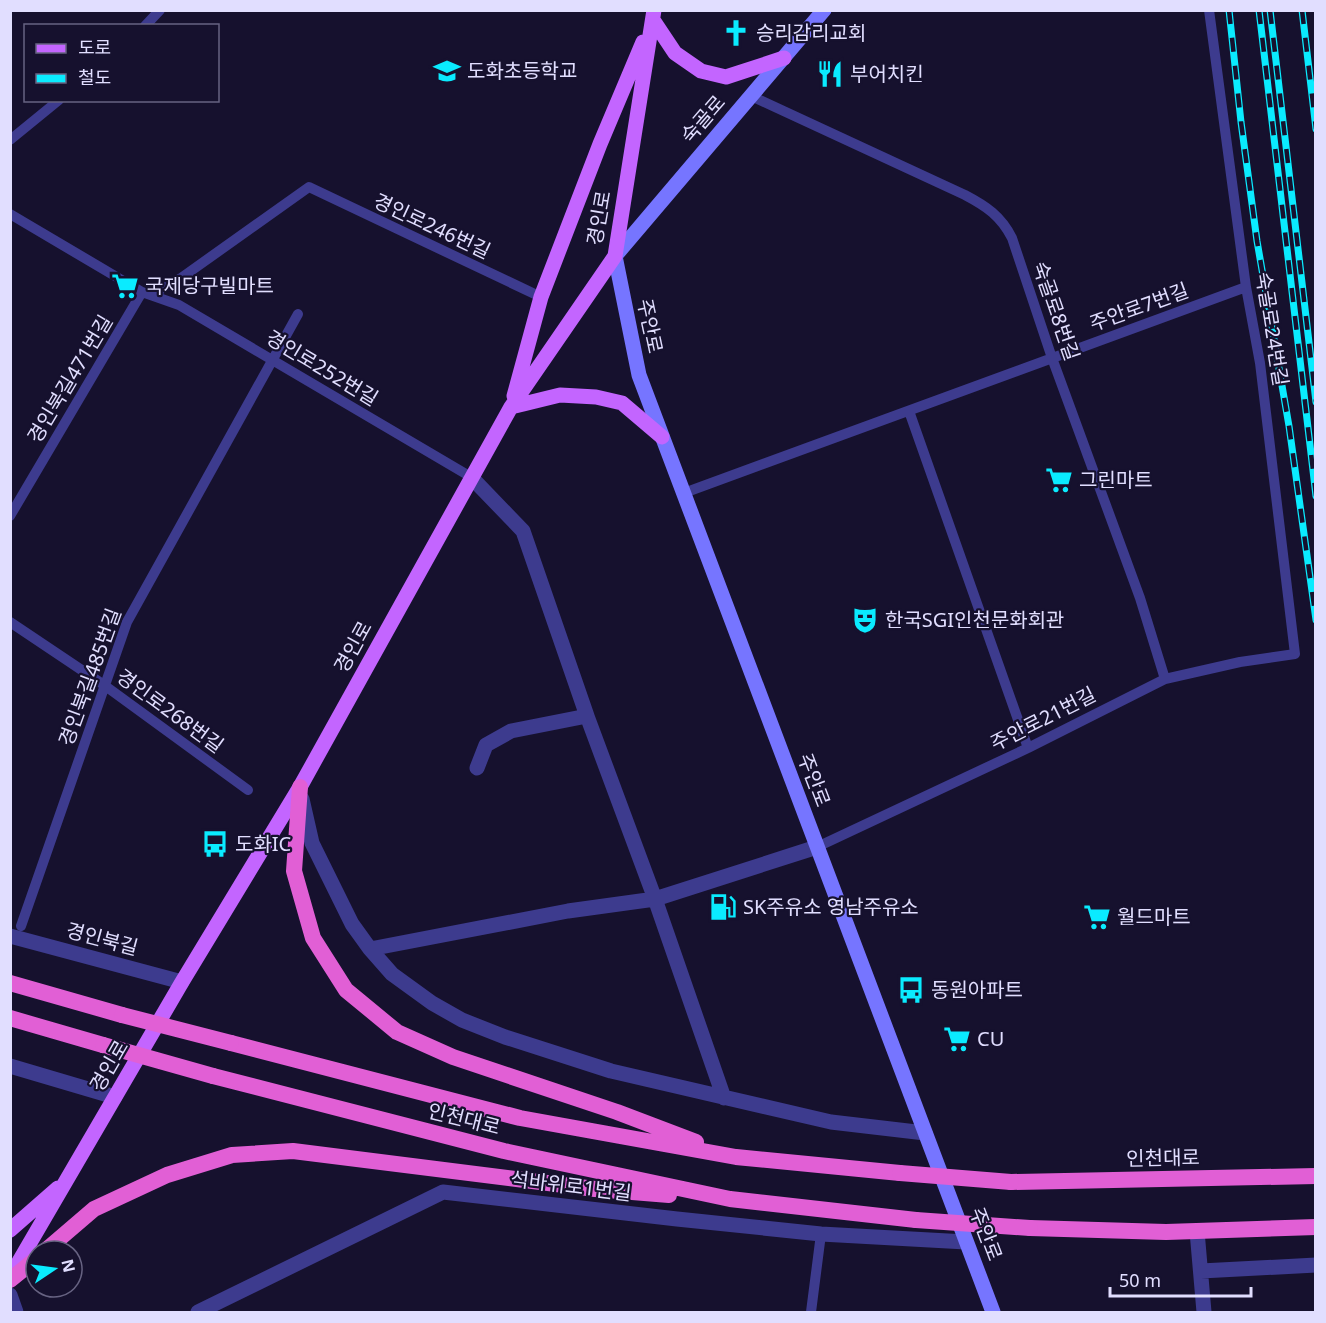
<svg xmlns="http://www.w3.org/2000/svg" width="1326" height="1323" viewBox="0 0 1326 1323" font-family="'Noto Sans','Noto Sans KR',sans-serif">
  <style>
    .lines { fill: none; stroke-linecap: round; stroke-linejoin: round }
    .service { stroke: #3d3b8e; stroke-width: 10 }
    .minor { stroke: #3d3b8e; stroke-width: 15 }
    .tertiary { stroke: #3d3b8e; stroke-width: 15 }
    .secondary { stroke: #7675ff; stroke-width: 15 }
    .primary { stroke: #c365ff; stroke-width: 15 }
    .trunk { stroke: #e15fd5; stroke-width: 16 }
    .rail-casing { stroke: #0aebff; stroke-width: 7 }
    .rail { stroke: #16112e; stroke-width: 4.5; stroke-dasharray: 14; stroke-linecap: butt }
    .trunk-bridge { stroke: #e15fd5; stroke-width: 16 }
    .labels { text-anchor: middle; stroke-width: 4.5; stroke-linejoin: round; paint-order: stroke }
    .poi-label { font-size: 20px; fill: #e1deff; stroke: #16112e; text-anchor: start }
    .street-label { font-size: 20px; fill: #e1deff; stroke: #16112e }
  </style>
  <rect width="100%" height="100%" fill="#16112e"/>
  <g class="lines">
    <path class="service" d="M 145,26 L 160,10
      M 751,96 L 965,195 C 986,206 1001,216 1012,238 L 1052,358 L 1140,598 L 1165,679
      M 10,140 L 59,100
      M 10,214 L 142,292 L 179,305 L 471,477
      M 151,295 L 181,278 L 309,187 L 541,297
      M 909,411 L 1028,748
      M 684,493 L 1246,287
      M 10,516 L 142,292
      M 10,622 L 104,685 L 248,790
      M 817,847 L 1028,748 L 1165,679 L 1240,662 L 1295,654 L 1260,363 L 1246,287 L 1209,10
      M 21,926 L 127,622 L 298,314
      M 811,1312 L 821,1234"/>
    <path class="minor" d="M 471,477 L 523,531 L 587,716
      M 477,768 L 486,745 L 511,731 L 587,716 L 655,899 L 724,1098
      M 302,799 L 312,843 L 352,924 L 370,949 L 392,974 L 432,1003 L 462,1020 L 505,1037 L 611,1071 L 831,1122 L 925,1133
      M 10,936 L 182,982
      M 370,949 L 568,911 L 655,899 L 817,847
      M 10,1066 L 115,1097
      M 1197,1231 L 1204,1312
      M 1201,1271 L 1316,1265
      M 198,1312 L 443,1192 L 677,1219 L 821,1234 L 966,1242"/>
    <path class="tertiary" d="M 10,1295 L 16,1312"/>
    <path class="secondary" d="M 824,10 L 615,256 L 639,375 L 993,1312"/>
    <path class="primary" d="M 653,20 L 675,53 L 701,71 L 726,77 L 784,58
      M 514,396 L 541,297 L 600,144 L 643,42
      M 511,407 L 560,395 L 596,397 L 622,403 L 662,437
      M 10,1230 L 58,1188
      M 10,1277 L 182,982 L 300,787 L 511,407 L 615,256 L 654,10"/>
    <path class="trunk" d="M 300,787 L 294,871 L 313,938 L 346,990 L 397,1032 L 453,1057 L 617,1112 L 696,1142
      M 10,983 L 122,1015
      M 10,1018 L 103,1045
      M 231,1043 L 520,1118 L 736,1157 L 900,1173
      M 213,1076 L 504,1151 L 730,1199 L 916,1220
      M 1011,1182 L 1316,1176
      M 1030,1228 L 1166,1232 L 1316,1227
      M 45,1251 L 94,1209 L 167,1175 L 232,1155 L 293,1151 L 595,1189 L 669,1195
      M 10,1280 L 36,1259"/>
    <defs>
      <path id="rail" d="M 1229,10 L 1241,122 L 1257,241 L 1289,426 L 1316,620
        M 1259,10 L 1316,496
        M 1270,10 L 1316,402
        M 1302,10 L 1316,129"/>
    </defs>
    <use href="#rail" class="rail-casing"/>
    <use href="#rail" class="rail"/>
    <path class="trunk-bridge" d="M 122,1015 L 231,1043
      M 103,1045 L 213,1076
      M 900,1173 L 1011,1182
      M 916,1220 L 1030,1228"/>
  </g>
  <defs>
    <symbol id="church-bare" viewBox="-9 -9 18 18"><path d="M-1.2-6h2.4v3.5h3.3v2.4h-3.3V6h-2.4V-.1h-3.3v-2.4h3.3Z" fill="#0aebff" stroke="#16112e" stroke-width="2.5" paint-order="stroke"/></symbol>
    <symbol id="school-bare" viewBox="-9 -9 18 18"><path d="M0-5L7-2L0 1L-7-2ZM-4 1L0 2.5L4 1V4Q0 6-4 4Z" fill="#0aebff" stroke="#16112e" stroke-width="2.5" paint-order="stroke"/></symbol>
    <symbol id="restaurant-bare" viewBox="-9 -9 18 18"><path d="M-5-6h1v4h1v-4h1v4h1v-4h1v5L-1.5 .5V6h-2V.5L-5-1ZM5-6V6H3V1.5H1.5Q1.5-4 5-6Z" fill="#0aebff" stroke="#16112e" stroke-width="2.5" paint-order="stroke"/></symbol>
    <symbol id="supermarket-bare" viewBox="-9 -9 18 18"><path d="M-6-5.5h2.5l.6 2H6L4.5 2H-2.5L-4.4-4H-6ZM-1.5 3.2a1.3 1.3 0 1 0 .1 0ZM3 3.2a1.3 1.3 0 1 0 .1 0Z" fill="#0aebff" stroke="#16112e" stroke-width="2.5" paint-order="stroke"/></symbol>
    <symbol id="theatre-bare" viewBox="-9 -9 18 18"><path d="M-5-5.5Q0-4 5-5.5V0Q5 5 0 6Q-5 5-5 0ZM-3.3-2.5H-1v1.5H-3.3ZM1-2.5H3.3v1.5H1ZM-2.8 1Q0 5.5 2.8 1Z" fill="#0aebff" stroke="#16112e" stroke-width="2.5" paint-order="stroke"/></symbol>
    <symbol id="bus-bare" viewBox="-9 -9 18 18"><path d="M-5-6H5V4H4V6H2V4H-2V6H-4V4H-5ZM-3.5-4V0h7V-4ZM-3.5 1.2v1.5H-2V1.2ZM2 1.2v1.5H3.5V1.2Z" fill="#0aebff" stroke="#16112e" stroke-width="2.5" paint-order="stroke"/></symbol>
    <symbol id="fuel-bare" viewBox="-9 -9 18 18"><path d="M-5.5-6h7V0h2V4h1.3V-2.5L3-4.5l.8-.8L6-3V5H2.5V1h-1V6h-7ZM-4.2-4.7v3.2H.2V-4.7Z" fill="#0aebff" stroke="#16112e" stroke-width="2.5" paint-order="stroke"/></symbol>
  </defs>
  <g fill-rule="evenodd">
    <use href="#church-bare" x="717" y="14" width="38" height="38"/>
    <use href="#school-bare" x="428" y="52" width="38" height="38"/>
    <use href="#restaurant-bare" x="811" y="55" width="38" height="38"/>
    <use href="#supermarket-bare" x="106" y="267" width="38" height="38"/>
    <use href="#supermarket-bare" x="1040" y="461" width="38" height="38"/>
    <use href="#theatre-bare" x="846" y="601" width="38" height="38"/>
    <use href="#bus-bare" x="196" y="825" width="38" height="38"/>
    <use href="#fuel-bare" x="704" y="888" width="38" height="38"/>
    <use href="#supermarket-bare" x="1078" y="898" width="38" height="38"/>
    <use href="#bus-bare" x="892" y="971" width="38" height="38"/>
    <use href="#supermarket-bare" x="938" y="1020" width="38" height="38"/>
  </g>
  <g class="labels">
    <g class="poi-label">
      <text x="756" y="40">승리감리교회</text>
      <text x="467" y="78">도화초등학교</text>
      <text x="850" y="81">부어치킨</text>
      <text x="145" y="293">국제당구빌마트</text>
      <text x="1079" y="487">그린마트</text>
      <text x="885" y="627">한국SGI인천문화회관</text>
      <text x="235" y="851">도화IC</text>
      <text x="743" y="914">SK주유소 영남주유소</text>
      <text x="1117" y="924">월드마트</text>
      <text x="931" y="997">동원아파트</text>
      <text x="977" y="1046">CU</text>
    </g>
    <g class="street-label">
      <text transform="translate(703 119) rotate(-49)" y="7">숙골로</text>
      <text transform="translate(599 218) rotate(-80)" y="7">경인로</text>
      <text transform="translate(432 226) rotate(25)" y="7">경인로246번길</text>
      <text transform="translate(1139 307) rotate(-20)" y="7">주안로7번길</text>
      <text transform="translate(1056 311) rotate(71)" y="7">숙골로8번길</text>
      <text transform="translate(650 326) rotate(78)" y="7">주안로</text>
      <text transform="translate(1272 329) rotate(81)" y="7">숙골로24번길</text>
      <text transform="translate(322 368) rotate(31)" y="7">경인로252번길</text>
      <text transform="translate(70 379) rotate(-59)" y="7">경인북길471번길</text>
      <text transform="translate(353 647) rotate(-61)" y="7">경인로</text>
      <text transform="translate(90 677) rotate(-70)" y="7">경인북길485번길</text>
      <text transform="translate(170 711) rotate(36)" y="7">경인로268번길</text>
      <text transform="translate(1043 719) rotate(-27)" y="7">주안로21번길</text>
      <text transform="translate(814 780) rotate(69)" y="7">주안로</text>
      <text transform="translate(102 939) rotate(15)" y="7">경인북길</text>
      <text transform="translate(109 1066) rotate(-60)" y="7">경인로</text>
      <text transform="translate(464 1119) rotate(14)" y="7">인천대로</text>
      <text transform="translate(1163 1158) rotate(-1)" y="7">인천대로</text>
      <text transform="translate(571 1186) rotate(7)" y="7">석바위로1번길</text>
      <text transform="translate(986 1234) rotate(69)" y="7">주안로</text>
    </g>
  </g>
  <rect width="1326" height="1323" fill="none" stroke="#e1deff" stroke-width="24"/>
  <rect x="24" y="24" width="195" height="78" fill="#16112e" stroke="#676382" stroke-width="1.5"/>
  <rect x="36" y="44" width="30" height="9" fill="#c365ff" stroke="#676382" stroke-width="1.5"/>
  <text x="78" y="54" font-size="18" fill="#e1deff">도로</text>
  <rect x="36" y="74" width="30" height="9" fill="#0aebff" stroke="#676382" stroke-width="1.5"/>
  <text x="78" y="84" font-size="18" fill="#e1deff">철도</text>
  <g transform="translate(54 1269) rotate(77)"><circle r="28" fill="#16112e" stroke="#676382" stroke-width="1.5"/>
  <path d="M0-4.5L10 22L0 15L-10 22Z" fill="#0aebff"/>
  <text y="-9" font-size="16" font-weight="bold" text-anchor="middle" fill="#e1deff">N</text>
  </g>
  <path d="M1110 1287v9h141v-9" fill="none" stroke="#e1deff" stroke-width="3"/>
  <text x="1119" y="1287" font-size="18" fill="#e1deff" stroke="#16112e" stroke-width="4.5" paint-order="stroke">50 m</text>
</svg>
